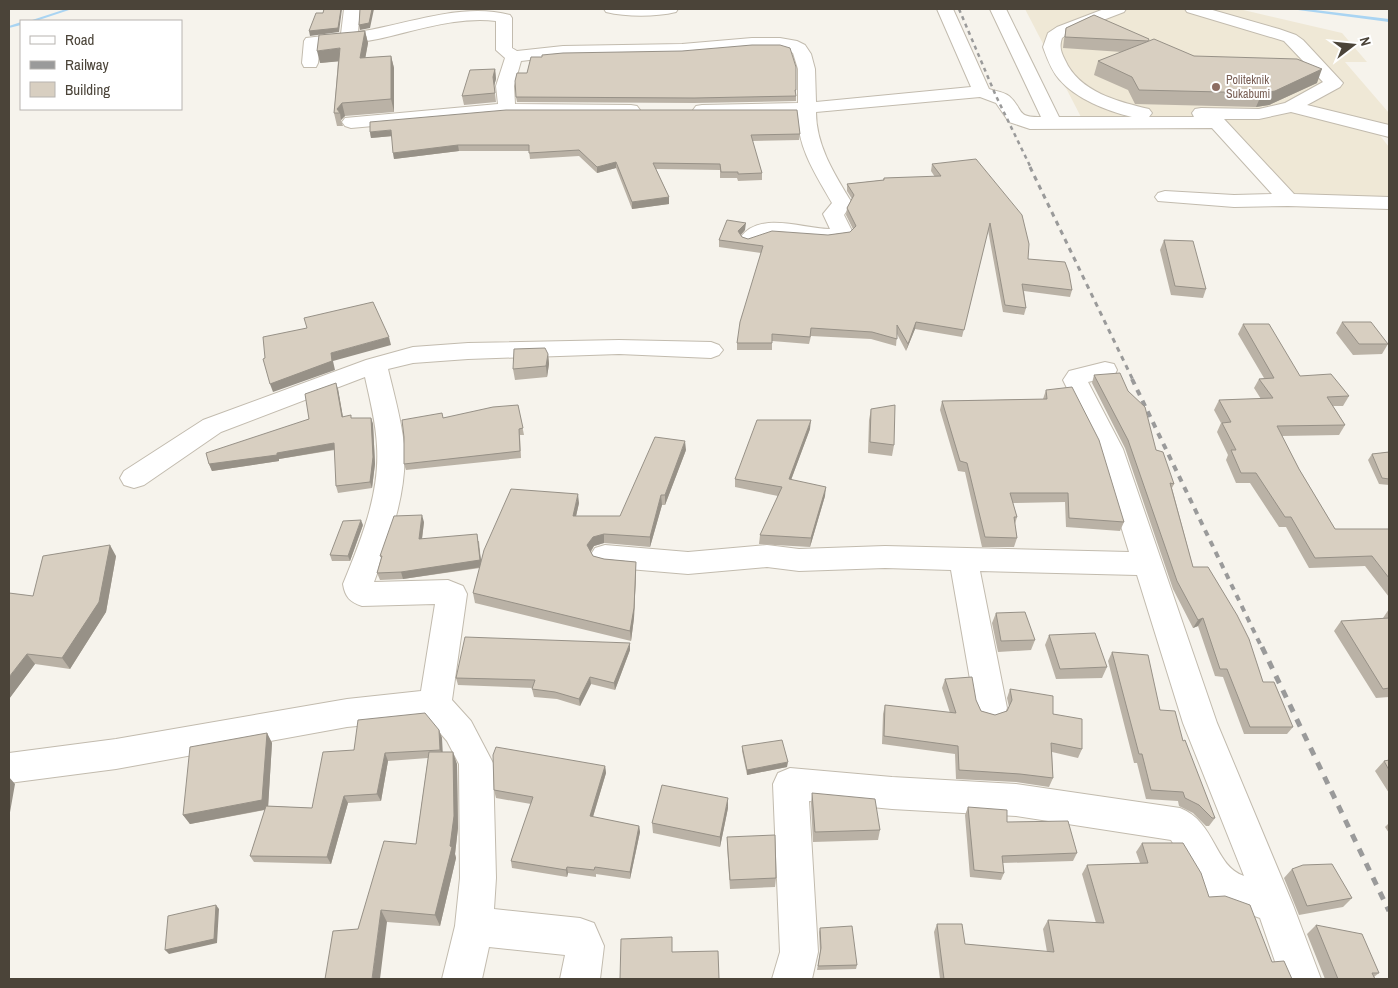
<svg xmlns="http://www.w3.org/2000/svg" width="1398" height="988" font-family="'Archivo Narrow',sans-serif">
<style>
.education{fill:#efe8d6}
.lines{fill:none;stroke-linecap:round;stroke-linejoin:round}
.stream{fill:#a9d4f2;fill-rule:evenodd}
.minor-casing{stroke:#c2bbae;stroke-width:2}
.minor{fill:#fff;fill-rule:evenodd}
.rail-far3{stroke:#9a9a9a;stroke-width:2.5;stroke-dasharray:4 4;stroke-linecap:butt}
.rail-far2{stroke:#9a9a9a;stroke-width:3;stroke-dasharray:5 5;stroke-linecap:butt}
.rail-far1{stroke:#9a9a9a;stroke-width:4;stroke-dasharray:6 6;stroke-linecap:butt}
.rail{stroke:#9a9a9a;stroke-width:5;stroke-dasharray:8 8;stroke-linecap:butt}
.wall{fill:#bab2a6}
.shaded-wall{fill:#979187}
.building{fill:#d8cfc1;stroke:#979187}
.education-dot{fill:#8d6e63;stroke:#fff;stroke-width:2}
.labels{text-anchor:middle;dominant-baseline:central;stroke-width:4;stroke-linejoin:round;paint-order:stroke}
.far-education-label{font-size:12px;fill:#785e54;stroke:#fff;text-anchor:start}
</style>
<rect width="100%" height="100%" fill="#f6f3ec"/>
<!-- education -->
<path class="education" d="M1025,9h214l103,24 25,29h-22l44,51v14l-11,6 11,14v52l-113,-4 -65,-75 -130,-3z"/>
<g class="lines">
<!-- stream -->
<path class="stream" d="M66,9h6l-36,12h-7z
M1296,9h11l82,10v3l-91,-12z
M21,22v3l-12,3v-2z"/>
<defs>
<path id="minor" d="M344,9h16l-2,23c49,-7 102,-30 152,-17l2,3v30l5,3 46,-5 119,-2 70,-6h28l17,3 8,4 6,9 4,15 1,33 155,-15 -34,-78h16l36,80c6,2 15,3 20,7 15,13 6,22 32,21l-51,-108h16l53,108h73c-25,-6 -56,-18 -73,-38 -8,-9 -12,-21 -16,-32l5,-14 9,-6 47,-18h22l-2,3 -55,21 -7,5c-3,9 -1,14 3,22 14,32 54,42 84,49l3,4 -3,4h45l-2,-4 3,-4 6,-1 58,1 26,-6 38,-21 -39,-41 -97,-29 -2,-3h24l70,20 17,6 7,5 40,43 -3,4 -33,18 82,20v12l-98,-25 -32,7h-35l70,75 95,3v12l-101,-3 -54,1 -76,-6 -3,-4 3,-4 7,-2 69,4 38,-1 -60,-66 -182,1 -21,-7 -13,-19 -16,-6 -164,15c0,34 19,63 36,91l-8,12 9,18 -4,4c-32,9 -47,-3 -77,-1 -12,0 -13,10 -29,7l-3,-5c20,-28 63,-9 90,-9l-7,-15 9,-11c-16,-28 -35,-56 -34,-89l-96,1 -6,-1 -3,-4 3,-4 6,-1 96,-2v-34l-5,-16 -7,-4 -19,-2 -85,7 -119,2 -42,5 -7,25 1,18 116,1 6,1 3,4 -3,4 -6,1 -124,-1 -156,14 -6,-2 -3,-4 3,-4 153,-14 -2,-18 9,-28 -9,-8v-29c-39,-5 -81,10 -118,18 -19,4 -39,5 -58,7l-2,17 -2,4h-12l-2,-4 2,-22 2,-3 35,-4z
M604,9h74l-2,3c-21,5 -49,5 -70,0z
M619,340l92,2 8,3 4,5 -4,5 -8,3 -92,-4 -151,5 -55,4 -25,6c6,25 13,50 16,75 4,48 -14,94 -30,138l74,-2 15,6 4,8 -15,106 19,21 22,42 3,115 -2,31 86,9 14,5 10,23 -4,33h-40l5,-24 -76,-8 -7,32h-40l13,-53 5,-48 -1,-114 -12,-23 -19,-22 -81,8 -231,42 -107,14v-30l107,-14 231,-40 74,-8 14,-87 -73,2c-12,-4 -17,-9 -19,-22 18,-44 37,-90 34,-138 -1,-23 -7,-46 -12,-69l-144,55 -77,53 -10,3 -10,-3 -4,-7 4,-7 79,-51 163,-60 47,-13 55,-4z
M1105,362l9,2 3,6 -3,6 -26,6 35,67 94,274 76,182 28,74h-40l-21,-61 -50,-18 -5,-4 -34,-56 -155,-24 -124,-7 -83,-8 9,151 -6,27h-40l8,-27 -7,-168 5,-11 12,-5 102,9 124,7 164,24c36,14 34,58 64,68l-61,-153 -46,-148 -157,-4 27,137 -4,10 -12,4 -12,-4 -4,-10 -24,-138 -66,-2 -86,3 -32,-4 -79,7 -83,-7 -10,-3 -5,-8 5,-8 10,-3 83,7 79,-7 32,4 86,-3 244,6 -32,-103 -34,-69 6,-9z"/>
</defs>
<!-- minor casing -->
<use href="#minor" class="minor-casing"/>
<!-- minor -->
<use href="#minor" class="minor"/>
<!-- rail-far3 -->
<path class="rail-far3" d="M959,9l37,87 35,72"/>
<!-- rail-far2 -->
<path class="rail-far2" d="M1030,167l103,213"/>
<!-- rail-far1 -->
<path class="rail-far1" d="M1132,379l130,269"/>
<!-- rail -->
<path class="rail" d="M1262,647l127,264"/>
</g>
<!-- wall -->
<path class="wall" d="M1094,15l54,27 46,14 123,27 -48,22 -13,2 -121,-3 -7,-14 -34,-15 4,-14 24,-9 -59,-4 1,-9 2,-11z
M365,31l3,12 -3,15 26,-2 3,12v44l-49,4 -4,4 2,6h-6l-3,-13 4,-52 -18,2z
M542,57l254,33v11l-102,2 -177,-1 -1,-5 11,-24z
M495,69l1,10 -2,7 2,16 -32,3 -2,-9z
M370,132l430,2 -1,6 -47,1 10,32v7l-24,1 -1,-3h-17v-8l-64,-1 13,28v7l-37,5 -16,-41 -19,5 -18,-17 -49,3 -1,-8h-70l-65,8 -2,-23 -21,2z
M932,164l96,95 44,31 -2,7 -46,-6 2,17 -2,7 -21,-3 -15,-82 -26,107 -47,-8 -9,22 -9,-17 -1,12 -25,-7 -60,-3 -2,8 -37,-3v9h-35v-7l24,-90 -42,-6v-7l26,-10 -4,5 1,2 6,2 80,-4 22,-3 3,-3 -7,-14 1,-7 5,-9 -5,-8v-7l36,-4 1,-2 51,-1 -4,-6z
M1164,240l42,49 -3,9 -32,-3 -11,-45z
M1342,322l46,22 -6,10 -29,1 -17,-22z
M1243,324l57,52 49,20 -6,10h-10l12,19 -6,10 -57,1 17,33 36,60h54v68l-24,-31 -56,2 -23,-41h-7l-29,-44h-14l-10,-23 2,-5 -11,-23 4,-9 -7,-13 5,-10 42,-1 -7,-11 5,-9 5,-1 -26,-44z
M548,354l1,10 -2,13 -32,3 -2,-11z
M1094,375l34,16 28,59 18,34 -2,4 21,79 70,115 30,45 -6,7h-43l-21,-57 -8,-1 -17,-50 -5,2 -20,-39 -48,-141 -33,-65z
M338,389l5,28 9,1h19l2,6 2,40 -3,24 -34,5 -2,-7 -1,-36 -56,9v2l-67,10 -3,-7 100,-45z
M1046,390l78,132 -4,9 -54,-4 -1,-25 -52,1 4,14 -2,7 2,14 -3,9h-32l-17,-75 -7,-1 -18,-61 2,-9 101,-2z
M518,405l6,30h-4l1,23 -115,12 -2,-6 39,-46z
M871,409l23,36 -2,11 -24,-3 1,-33z
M810,429l-19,51 34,16 -15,51 -51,-3 1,-9 18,-39 -43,-9v-8z
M686,450l-21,55h-3l-12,42 -46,-4 -10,3 -3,6 2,4 11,3 32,3v10l-2,46 -3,23 -156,-38 -2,-10 7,-25 -77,11 -23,1 -3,-7 4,-15 -1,-2 44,-34 -2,17 57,2 2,20 98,-58 -3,13h44z
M1389,452v33l-10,-1 -11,-24 4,-6z
M363,525l-13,36h-18l-2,-6z
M116,556l-10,56 -36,57 -35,-5 -26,35 24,-103z
M1389,609v88l-13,1 -42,-67 7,-10 42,-3z
M996,613l39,27 -4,10 -33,2 -6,-29z
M1049,635l58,32 -5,11 -46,1 -11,-34z
M630,650l-15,40 -24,-6 -11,22 -23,-7 -23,-2 -2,-8 1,-1 -75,-3 -2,-7z
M1112,652l48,58 23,31 32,77 -6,8h-3l-13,-13 -14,-7 -1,-5 -32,-2 -9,-36h-3l-26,-102z
M945,679l31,21 5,11 14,4 12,-4 2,-4 -2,-9 3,-9 43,25 29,35 -4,9 -26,-6 1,26 -4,9 -33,-5 -60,-3 -1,-25 -73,-10 1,-30 2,-9 65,8 -8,-25z
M439,730l3,8v14l15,12 1,64 -3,26 1,4 -16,68 -53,-4 -29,7 58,-85 12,-86 -40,3 -7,40 -33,2 -17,61 -77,-2 -4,-6 15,-46 -75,14 -7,-9 84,-82 5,10 -4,63 44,2 42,-58z
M742,746l45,21 -40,8 -5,-24z
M1389,760v33l-14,-22 9,-10z
M605,766l1,7 -13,44 46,9 1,6 -10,47 -34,-5v3l-28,-4 -1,4 -55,-9 -1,-7 20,-57 -35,-6 -2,-8z
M812,793l68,37 -2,10 -65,2 -2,-39z
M968,807l39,15 70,31 -4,8 -70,2 1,10 -3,7 -31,-3 -5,-62z
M728,808l-8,39 -67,-14 -1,-10z
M1389,823v10l-4,-6z
M727,837l49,41 -1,9 -45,2 -3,-43z
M1142,843l67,54 63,65 20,17h-352l-6,-47 3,-8 28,20 82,8 -4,-23 5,-9 48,3 -14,-49 5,-9 53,-2 -4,-11z
M1292,869l60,29 -9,9 -44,8 -15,-37z
M1316,925l63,48 -5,4 1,2h-50l-18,-45z
M820,928l37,37 -1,4 -39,1 3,-18 -1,-20z"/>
<!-- shaded-wall -->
<path class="shaded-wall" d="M341,9h1l-3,23 -29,4 -1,-5z
M372,9h2l-4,19 -10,2 -1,-5z
M365,31l3,12 -5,28 -3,-13z
M340,48l3,13 -23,2 -3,-12z
M391,56l3,12v44l-3,-13z
M495,69l1,10 -2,7 2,16 -3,-25z
M1322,69l-5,14 -48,22 -13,2 6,-14z
M342,103l3,13 -4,4 -1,-7 -3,-4z
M391,130l2,6 -22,2 -1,-6z
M458,145l1,6 -65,8 -1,-6z
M616,162v6l-19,5v-6z
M669,197v7l-37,5v-7z
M746,223l-1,7 -7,8v-7z
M916,322l-1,7 -9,22 2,-7z
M389,337l2,8 -58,16 2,9 -62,22 -3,-8 61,-31z
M548,354l1,10 -2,13 -1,-11z
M336,383l2,6 6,34 -2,-6z
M371,418l2,6 2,40 -3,24 -2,-6z
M811,420l-1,9 -22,59 1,-9z
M685,441l1,9 -21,55v-10z
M334,443l3,6 -58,10v2l-67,10 -3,-7z
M826,487l-1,9 -15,51 1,-9z
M578,494l1,9 -5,22 -1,-9z
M661,495l1,10 -12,42v-10z
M422,515l2,7 -3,24 -2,-7z
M361,520l2,5 -13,36 -2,-5z
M477,534l5,33 -79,12 -2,-7z
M604,534v9l-10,3 -6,9 -1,-10 6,-8z
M110,545l6,11 -10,56 -36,57 -8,-11z
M636,562v10l-2,46 -3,23 -1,-10z
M1203,618l-5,8 -5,2 5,-8z
M630,643v7l-15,40 -1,-7z
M27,654l8,10 -26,35v-22z
M590,677l1,7 -11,22 -1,-7z
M439,730l3,8 1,19 -3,-7z
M267,733l5,10 -4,66 -78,15 -7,-9z
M453,752l4,12 1,64 -3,26 1,4 -16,68 -5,-11 15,-69z
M385,753l3,8 -7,40 -4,-7z
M788,762l-1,5 -40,8v-5z
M605,766l1,7 -15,50 -1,-7z
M9,777l6,7 -6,34z
M344,796l4,7 -17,61 -4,-7z
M728,798v10l-8,39v-10z
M639,826l1,6 -10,47v-7z
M567,867l1,6 -1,4 -1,-7z
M216,905l3,4 -2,34 -48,11 -4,-4z
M381,910l6,12 -7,57h-8z"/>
<!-- building -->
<path class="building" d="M324,9h17l-3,19 -29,3 7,-18h7z
M360,9h12l-3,14 -10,2z
M1094,15l55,24 -1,2 -83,-4 1,-9z
M365,31l-5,27 31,-2v43l-49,4 -5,6 3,4h-6l6,-65 -23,3 2,-16z
M1154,39l40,17 103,3 25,10 -47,22 -13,2 -123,-3 -7,-13 -34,-16z
M752,45h28l10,3 6,19v23h-1l1,6 -102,2 -178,-1 -1,-16 2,-8h10l4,-16h11v-2l21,-2 119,-2z
M495,69l-2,8 2,16 -33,3 8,-26z
M506,110h291l3,24 -49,1 11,38 -24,1v-2h-17l-1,-8 -67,-1 16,34 -37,5 -16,-40 -19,5 -18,-17 -50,3v-8h-71l-65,8 -2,-23 -21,2v-10z
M976,159l46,56 7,29 -1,15 37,3 4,11 3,17 -50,-6 4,24 -21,-3 -15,-82 -26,107 -48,-8 -8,22 -11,-19v14l-25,-7 -61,-4 -1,9 -38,-3v9h-35l3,-21 23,-76 -44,-6 8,-20 19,3 -8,8 4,6 6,2 24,-8 56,4 22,-3 6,-6 -9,-18 7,-13 -7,-11 37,-4v-2l57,-2 -9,-12z
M1164,240l29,1 13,48 -31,-3z
M373,302l16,35 -58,16 1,8 -62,23 -7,-25 2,-1 -2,-21 44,-9 -3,-10z
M1342,322h29l17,22h-29z
M1243,324h26l31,52 31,-2 18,22 -22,1 18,28 -68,1 22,43 36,60h54v49l-17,-22 -57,2 -24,-41h-6l-29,-44h-15l-10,-23h5l-14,-27 9,-1 -12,-22 54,-2 -14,-19 15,-1z
M545,348l3,6 -2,12 -33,3 1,-20z
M1120,373l8,18 17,16 11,43 7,2 11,32 -4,-1 23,84h15l29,48 12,24 14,43h11l19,45h-43l-23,-58h-7l-17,-51 -5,2 -21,-39 -49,-141 -34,-65z
M336,383l6,34 9,-2v3h20l2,39 -3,25 -34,4 -2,-43 -57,10v2l-68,9 -3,-11 103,-34 -4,-25z
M1072,387l27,53 25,82 -55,-4 -1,-25h-58l7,24h-3l3,21 -32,-1 -18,-74 -7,-2 -18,-60 105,-2 -1,-9z
M518,405l5,23 -4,1 1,22 -116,13v-27l-2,-17 40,-7 1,5 50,-11z
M895,405l-1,40 -24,-3 1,-33z
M757,420h54l-22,59 37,8 -15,51 -51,-3 22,-48 -47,-8z
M655,437l30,4 -20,54h-4l-11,42 -46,-3 -11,3 -6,8 6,11 11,3 32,3 -2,46 -4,23 -157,-38 11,-43 27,-61 67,5 -5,22h47z
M1389,452v27l-7,-1 -10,-24z
M422,515l-3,24 58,-5 3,26 -79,12 -24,1 5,-17h-2l14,-40z
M361,520l-13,36 -18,-1 13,-34z
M110,545l-11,57 -37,56 -35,-4 -18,23v-84l24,3 10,-40z
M1025,612l10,28 -34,1 -5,-28z
M1389,618v70l-6,1 -42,-68z
M1095,633l12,34 -47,2 -11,-34z
M465,637l165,6 -16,40 -24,-6 -11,22 -24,-7 -23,-3 3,-9 -79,-2z
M1112,652l36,3 12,55 15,1 8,30 2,-1 30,78h-3l-13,-13 -14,-7 -2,-6 -32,-2 -9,-36h-3z
M972,677l4,23 5,11 14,4 12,-4 5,-11 -2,-11 43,7v18l29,5v30l-31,-6 2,35 -33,-4 -61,-4 -1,-24 -74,-10 1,-31 71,8 -11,-34z
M425,713l14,17 1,20 -55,3 -8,41 -33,2 -17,61 -77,-1 16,-50 46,2 11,-56 31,-2 4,-30z
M267,733l-5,67 -79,15 7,-68z
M782,740l6,22 -41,8 -5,-24z
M496,747l109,19 -15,50 49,10 -9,46 -35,-5 -1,3 -27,-3 -1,3 -55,-9 22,-64 -39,-7 -1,-35z
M429,752h24l1,64 -4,30 2,1 -17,68 -54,-5 -9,69h-47l8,-48 25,-2 26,-88 32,3z
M1389,760v10l-5,-9z
M662,785l66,13 -8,39 -68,-14z
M812,793l63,6 5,31 -65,2z
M968,807l39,3v12l61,-1 9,32 -75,3 2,17 -30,-3z
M775,835l1,43 -46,2 -3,-43z
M1142,843h41l18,30 8,24 16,-1 25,9 22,57 12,-1 8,18h-348l-7,-55h25l3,20 89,8 -6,-32 56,3 -17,-58 61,-2z
M1332,864l20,34 -45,8 -15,-37 11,-4z
M216,905l-2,34 -49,11 3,-34z
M1316,925l46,9 17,39h-7l3,6h-37z
M852,926l5,39 -39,1 3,-18 -1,-20z
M672,937v15l46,-1 1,28h-99l1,-40z"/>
<!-- markers -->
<circle class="education-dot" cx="1216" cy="87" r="5"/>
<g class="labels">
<!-- far-education labels -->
<g class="far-education-label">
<text x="1226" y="80">Politeknik<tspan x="1226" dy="14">Sukabumi</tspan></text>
</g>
</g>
<!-- border -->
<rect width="1398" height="988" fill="none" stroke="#4b4439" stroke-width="20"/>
<!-- legend -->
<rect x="20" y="20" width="162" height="90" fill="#ffffff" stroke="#b7b4b0"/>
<rect x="30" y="36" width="25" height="8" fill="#ffffff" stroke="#b7b4b0"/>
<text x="65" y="45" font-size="15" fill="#4b4439">Road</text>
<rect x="30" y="61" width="25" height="8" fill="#9a9a9a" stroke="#b7b4b0"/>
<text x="65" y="70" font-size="15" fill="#4b4439">Railway</text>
<rect x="30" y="82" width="25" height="15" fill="#d8cfc1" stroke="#b7b4b0"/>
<text x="65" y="95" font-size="15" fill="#4b4439">Building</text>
<!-- north arrow -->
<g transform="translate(1353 45) rotate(74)" stroke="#ffffff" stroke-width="4" paint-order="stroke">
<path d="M0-4L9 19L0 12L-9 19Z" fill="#4b4439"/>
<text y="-8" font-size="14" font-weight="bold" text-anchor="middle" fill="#4b4439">N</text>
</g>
</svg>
